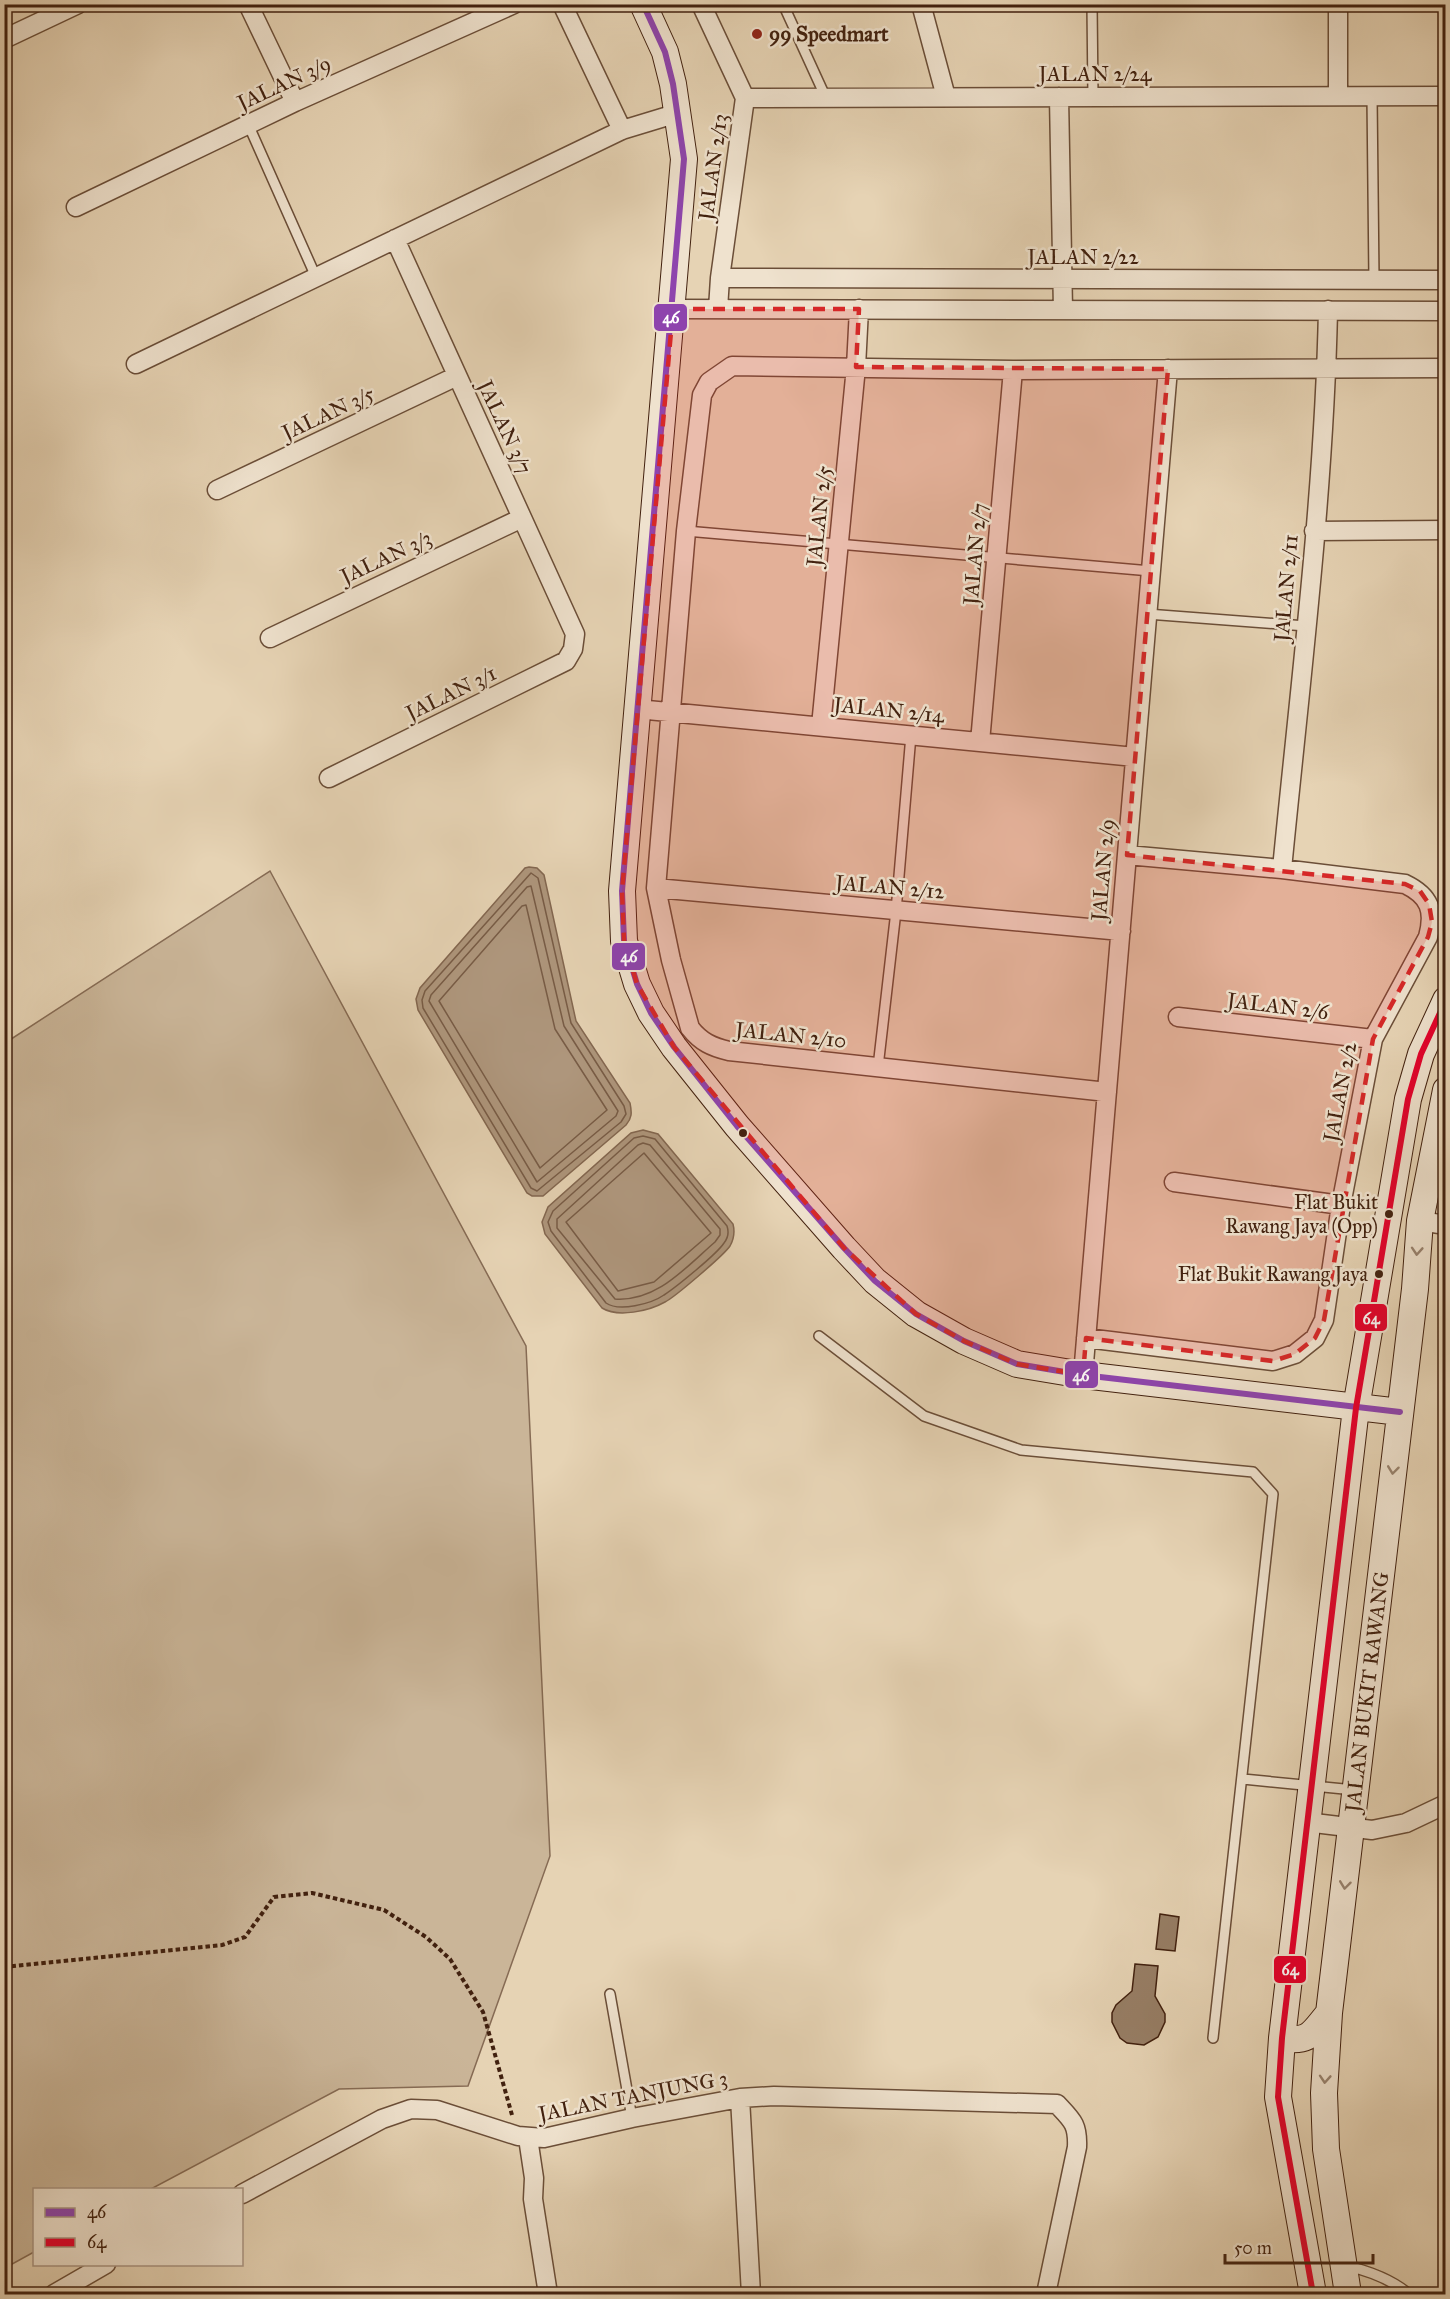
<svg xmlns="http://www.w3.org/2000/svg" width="1450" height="2299" font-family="'IM FELL Great Primer',serif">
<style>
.green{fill:#cab598;stroke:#866b54;stroke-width:1.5}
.water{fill:#ae967c;stroke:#836750;stroke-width:1.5}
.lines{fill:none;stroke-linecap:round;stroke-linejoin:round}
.shore{stroke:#785c46;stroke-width:1.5}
.building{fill:#977e65;stroke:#42210f;stroke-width:1.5}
.lane-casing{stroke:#6b4e38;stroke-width:12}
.street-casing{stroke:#6b4e38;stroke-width:21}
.secondary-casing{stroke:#42210f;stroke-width:28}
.path{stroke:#42210f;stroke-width:4;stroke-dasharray:4.5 3;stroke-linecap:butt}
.lane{stroke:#efe2ce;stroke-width:9}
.street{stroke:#efe2ce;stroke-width:18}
.secondary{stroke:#efe2ce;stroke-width:26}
.bus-1-casing{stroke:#efe2ce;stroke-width:10}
.bus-2-casing{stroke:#efe2ce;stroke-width:10}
.bus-1{stroke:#8e44ad;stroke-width:6}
.bus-2{stroke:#e4002b;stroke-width:6}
.oneway{stroke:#98826e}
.marked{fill:#d62828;fill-opacity:0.2;stroke:#d62828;stroke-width:4.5;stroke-dasharray:12 8;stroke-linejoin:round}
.poi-dot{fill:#8f2418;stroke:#efe2ce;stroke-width:2}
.bus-dot{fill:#42210f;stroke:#efe2ce;stroke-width:2}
.labels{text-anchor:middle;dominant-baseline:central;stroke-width:5;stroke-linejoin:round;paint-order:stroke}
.bus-label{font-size:20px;fill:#42210f;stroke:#efe2ce;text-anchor:end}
.poi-label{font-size:21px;font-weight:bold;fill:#42210f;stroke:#efe2ce;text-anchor:start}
.street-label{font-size:21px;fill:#42210f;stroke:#efe2ce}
.line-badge{stroke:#efe2ce;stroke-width:2}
.badge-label{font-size:16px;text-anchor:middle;font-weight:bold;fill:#fff}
</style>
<rect width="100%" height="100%" fill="#e6d3b4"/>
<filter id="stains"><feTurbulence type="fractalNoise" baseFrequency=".00333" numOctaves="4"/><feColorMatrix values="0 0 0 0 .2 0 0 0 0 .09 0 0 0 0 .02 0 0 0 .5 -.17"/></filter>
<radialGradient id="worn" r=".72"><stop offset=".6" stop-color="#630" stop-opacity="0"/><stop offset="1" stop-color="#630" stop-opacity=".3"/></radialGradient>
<!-- green -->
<path class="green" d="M270,871l256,475 24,510 -82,230 -129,3 -188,100 -117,1v62l-29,16v-1225z"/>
<!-- water -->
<path class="water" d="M529,867l8,1 7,7 32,146 54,82c2,10 2,15 -4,22l-83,71h-11l-5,-3 -109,-183 -2,-11 4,-11 105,-120z
M643,1130l15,4 75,90c2,8 1,15 -3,22 -6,9 -55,51 -65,56 -16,9 -47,16 -63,6l-57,-74 -3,-12 6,-15 83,-74z"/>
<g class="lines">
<!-- shore -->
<path class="shore" d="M531,873l7,5 33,145 53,83 2,8 -5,8 -84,69 -6,-3 -108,-180 -1,-8 3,-9z
M531,886l33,140 54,85 -2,5 -79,66 -108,-181 2,-6 96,-108z
M526,905l29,124 52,81 -67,58 -101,-167 83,-95z
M643,1136l12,3 72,87c2,6 1,12 -3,17 -7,11 -49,45 -60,52 -13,9 -45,17 -58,8l-55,-72 -3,-9 5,-11 81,-73z
M643,1143l7,2 70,84v6l-5,7c-29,25 -58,60 -100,57l-58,-71v-9l81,-74z
M644,1153l67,80 -57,49 -36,9 -52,-69z"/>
</g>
<!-- building -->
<path class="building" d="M1160,1914l19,3 -4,34 -19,-2z
M1135,1964l23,2 -3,30 10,18v8l-7,15 -14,8 -17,-2 -7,-5 -8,-16v-9l4,-8 16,-14z"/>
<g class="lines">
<defs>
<path id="lane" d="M783,4l43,94
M1092,4l1,93
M1372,96l2,184
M248,124l68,153
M686,531l465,40
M1147,614l159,12
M878,1067l18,-156 15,-176
M819,1336l105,80 97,34 232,22 20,22 -60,544
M1243,1779l111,11
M610,1994l22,124
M1347,2266c22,5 45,14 62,28"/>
<path id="street" d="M248,4l47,98
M562,4l60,126
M701,4l44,94 -25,180 -2,31
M921,4l25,93
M1338,4v92
M4,39l74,-35
M1059,97l4,213
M745,98l701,-2
M76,207l219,-105 219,-98
M720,278l726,2
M673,309l773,2
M136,364l486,-234 56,-17
M217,490l240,-114
M1314,531l132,-1
M270,638l252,-120
M637,709l498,48
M821,726l35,-359 3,-58
M980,742l33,-372
M329,778l237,-117 7,-12 2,-15 -180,-395
M1282,869c18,-185 42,-372 46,-559
M656,888l465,43
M1178,1017l195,22
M1107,1092l-378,-41c-17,-4 -28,-9 -39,-23l-19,-68 -15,-72 30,-357 16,-136 7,-13 23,-16 281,4 433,-2
M1174,1182l167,23
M1420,1221l26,4
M1086,1338l187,23 22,-7 20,-16 9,-18 17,-115 32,-166 55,-102c7,-26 2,-41 -23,-53l-123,-15 -155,-14
M1083,1375l85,-1006
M1306,1822l66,8 34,-7 40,-19
M740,2098l11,196
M528,2138l6,40 -1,21 15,95
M242,2194l140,-75 29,-10 26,1 81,26 26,2 88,-20 108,-20 34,-2 283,8c15,16 21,20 20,43l-31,147
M54,2294l52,-30"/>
<path id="secondary" d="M643,4l22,48 8,32 11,75 -62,732 2,50 13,43 14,29 23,34 63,79 107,122 31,33 41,33 48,27 53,23 66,11 317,37
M1282,2038c28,5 30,-5 47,-25
M1313,2294l-35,-197 4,-59 74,-630 52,-309 13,-45 25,-54
M1348,2294l-22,-145 -2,-56 5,-80 86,-724 5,-68 26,-131"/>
</defs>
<!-- lane casing -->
<use href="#lane" class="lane-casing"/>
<!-- street casing -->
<use href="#street" class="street-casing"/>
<!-- secondary casing -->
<use href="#secondary" class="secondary-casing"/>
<!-- path -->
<path class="path" d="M4,1967l218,-22 23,-8 29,-40 38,-4 72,17 42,27 24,22 33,53 29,103"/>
<!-- lane -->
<use href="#lane" class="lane"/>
<!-- street -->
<use href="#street" class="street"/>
<!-- secondary -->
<use href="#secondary" class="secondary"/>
<defs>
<path id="bus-1" d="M643,4l22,48 8,32 11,75 -62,732 2,50 13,43 14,29 23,34 63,79 107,122 31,33 41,33 48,27 53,23 66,11 317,37"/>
<path id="bus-2" d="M1313,2294l-35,-197 4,-59 74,-630 52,-309 13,-45 25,-54"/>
</defs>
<!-- bus-1 casing -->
<use href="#bus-1" class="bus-1-casing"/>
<!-- bus-2 casing -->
<use href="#bus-2" class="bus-2-casing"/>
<!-- bus-1 -->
<use href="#bus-1" class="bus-1"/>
<!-- bus-2 -->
<use href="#bus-2" class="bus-2"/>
</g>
<!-- one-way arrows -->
<defs><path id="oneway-chevron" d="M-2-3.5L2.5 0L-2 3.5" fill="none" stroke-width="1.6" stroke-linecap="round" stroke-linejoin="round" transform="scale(1.5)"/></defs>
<g class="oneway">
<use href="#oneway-chevron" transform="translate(1417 1251) rotate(94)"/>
<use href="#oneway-chevron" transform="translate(1393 1470) rotate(97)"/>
<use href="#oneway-chevron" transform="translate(1345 1885) rotate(97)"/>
<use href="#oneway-chevron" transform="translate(1325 2079) rotate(94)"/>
</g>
<!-- marked area -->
<path class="marked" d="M673,309h186l-3,58 312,2 -41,486 278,29 15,7 9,13 3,18 -4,15 -55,102 -49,281 -9,18 -20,16 -22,7 -187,-23 -3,37 -66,-11 -53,-23 -48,-27 -72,-66 -170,-201 -37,-63 -13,-43 -2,-50z"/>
<!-- markers -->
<circle class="poi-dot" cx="757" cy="34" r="6"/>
<g class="bus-dot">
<circle cx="743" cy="1133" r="5"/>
<circle cx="1389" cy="1214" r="5"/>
<circle cx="1379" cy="1274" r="5"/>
</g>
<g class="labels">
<!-- bus labels -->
<g class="bus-label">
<text x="1378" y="1202">Flat Bukit<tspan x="1378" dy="24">Rawang Jaya (Opp)</tspan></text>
<text x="1368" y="1274">Flat Bukit Rawang Jaya</text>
</g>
<!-- poi labels -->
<g class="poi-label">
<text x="769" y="34">99 Speedmart</text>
</g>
<!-- street labels -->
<g class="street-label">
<text x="1095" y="74">JALAN 2/24</text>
<text transform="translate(284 83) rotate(-25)">JALAN 3/9</text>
<text transform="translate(713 167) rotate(-82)">JALAN 2/13</text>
<text x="1083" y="257">JALAN 2/22</text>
<text transform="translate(328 413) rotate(-25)">JALAN 3/5</text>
<text transform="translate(505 427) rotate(65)">JALAN 3/7</text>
<text transform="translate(819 516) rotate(-84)">JALAN 2/5</text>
<text transform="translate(975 554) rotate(-85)">JALAN 2/7</text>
<text transform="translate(386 557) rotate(-25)">JALAN 3/3</text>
<text transform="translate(1286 588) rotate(-85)">JALAN 2/11</text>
<text transform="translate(451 693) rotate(-26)">JALAN 3/1</text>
<text transform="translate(889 710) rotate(6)">JALAN 2/14</text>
<text transform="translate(1103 870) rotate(-85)">JALAN 2/9</text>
<text transform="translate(890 887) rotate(5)">JALAN 2/12</text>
<text transform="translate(1278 1006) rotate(7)">JALAN 2/6</text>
<text transform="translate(791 1035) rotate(6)">JALAN 2/10</text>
<text transform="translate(1340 1092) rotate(-79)">JALAN 2/2</text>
<text transform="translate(1367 1692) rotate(-83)">JALAN BUKIT RAWANG</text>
<text transform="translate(633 2096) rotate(-11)">JALAN TANJUNG 3</text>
</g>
</g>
<g class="line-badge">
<rect x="653" y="303" width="35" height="29" rx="6" fill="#8e44ad"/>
<rect x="611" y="942" width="35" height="29" rx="6" fill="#8e44ad"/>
<rect x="1354" y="1303" width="34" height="29" rx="6" fill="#e4002b"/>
<rect x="1064" y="1360" width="35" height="29" rx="6" fill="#8e44ad"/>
<rect x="1273" y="1955" width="34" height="29" rx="6" fill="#e4002b"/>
</g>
<g class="badge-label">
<text x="671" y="323">46</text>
<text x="629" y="962">46</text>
<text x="1371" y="1324">64</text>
<text x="1081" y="1381">46</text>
<text x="1290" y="1975">64</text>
</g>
<!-- margin -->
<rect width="1450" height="2299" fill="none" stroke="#e6d3b4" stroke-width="24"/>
<rect x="6" y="6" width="1438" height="2287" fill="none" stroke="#42210f" stroke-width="3"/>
<rect x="12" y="12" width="1426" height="2275" fill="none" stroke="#42210f" stroke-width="1.5"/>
<!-- legend -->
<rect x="33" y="2188" width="210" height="78" fill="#efe2ce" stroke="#aa9582" stroke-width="1.5"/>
<rect x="45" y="2208" width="30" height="9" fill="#8e44ad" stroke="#aa9582" stroke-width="1.5"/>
<text x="87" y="2218" font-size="18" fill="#42210f">46</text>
<rect x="45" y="2238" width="30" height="9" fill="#e4002b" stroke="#aa9582" stroke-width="1.5"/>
<text x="87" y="2248" font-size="18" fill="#42210f">64</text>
<!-- scale -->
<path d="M1225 2254v9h148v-9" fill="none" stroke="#42210f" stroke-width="3"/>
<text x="1234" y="2254" font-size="18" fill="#42210f" stroke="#efe2ce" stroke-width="4.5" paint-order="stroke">50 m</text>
<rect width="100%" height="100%" filter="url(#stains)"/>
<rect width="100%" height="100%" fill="url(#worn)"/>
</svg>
